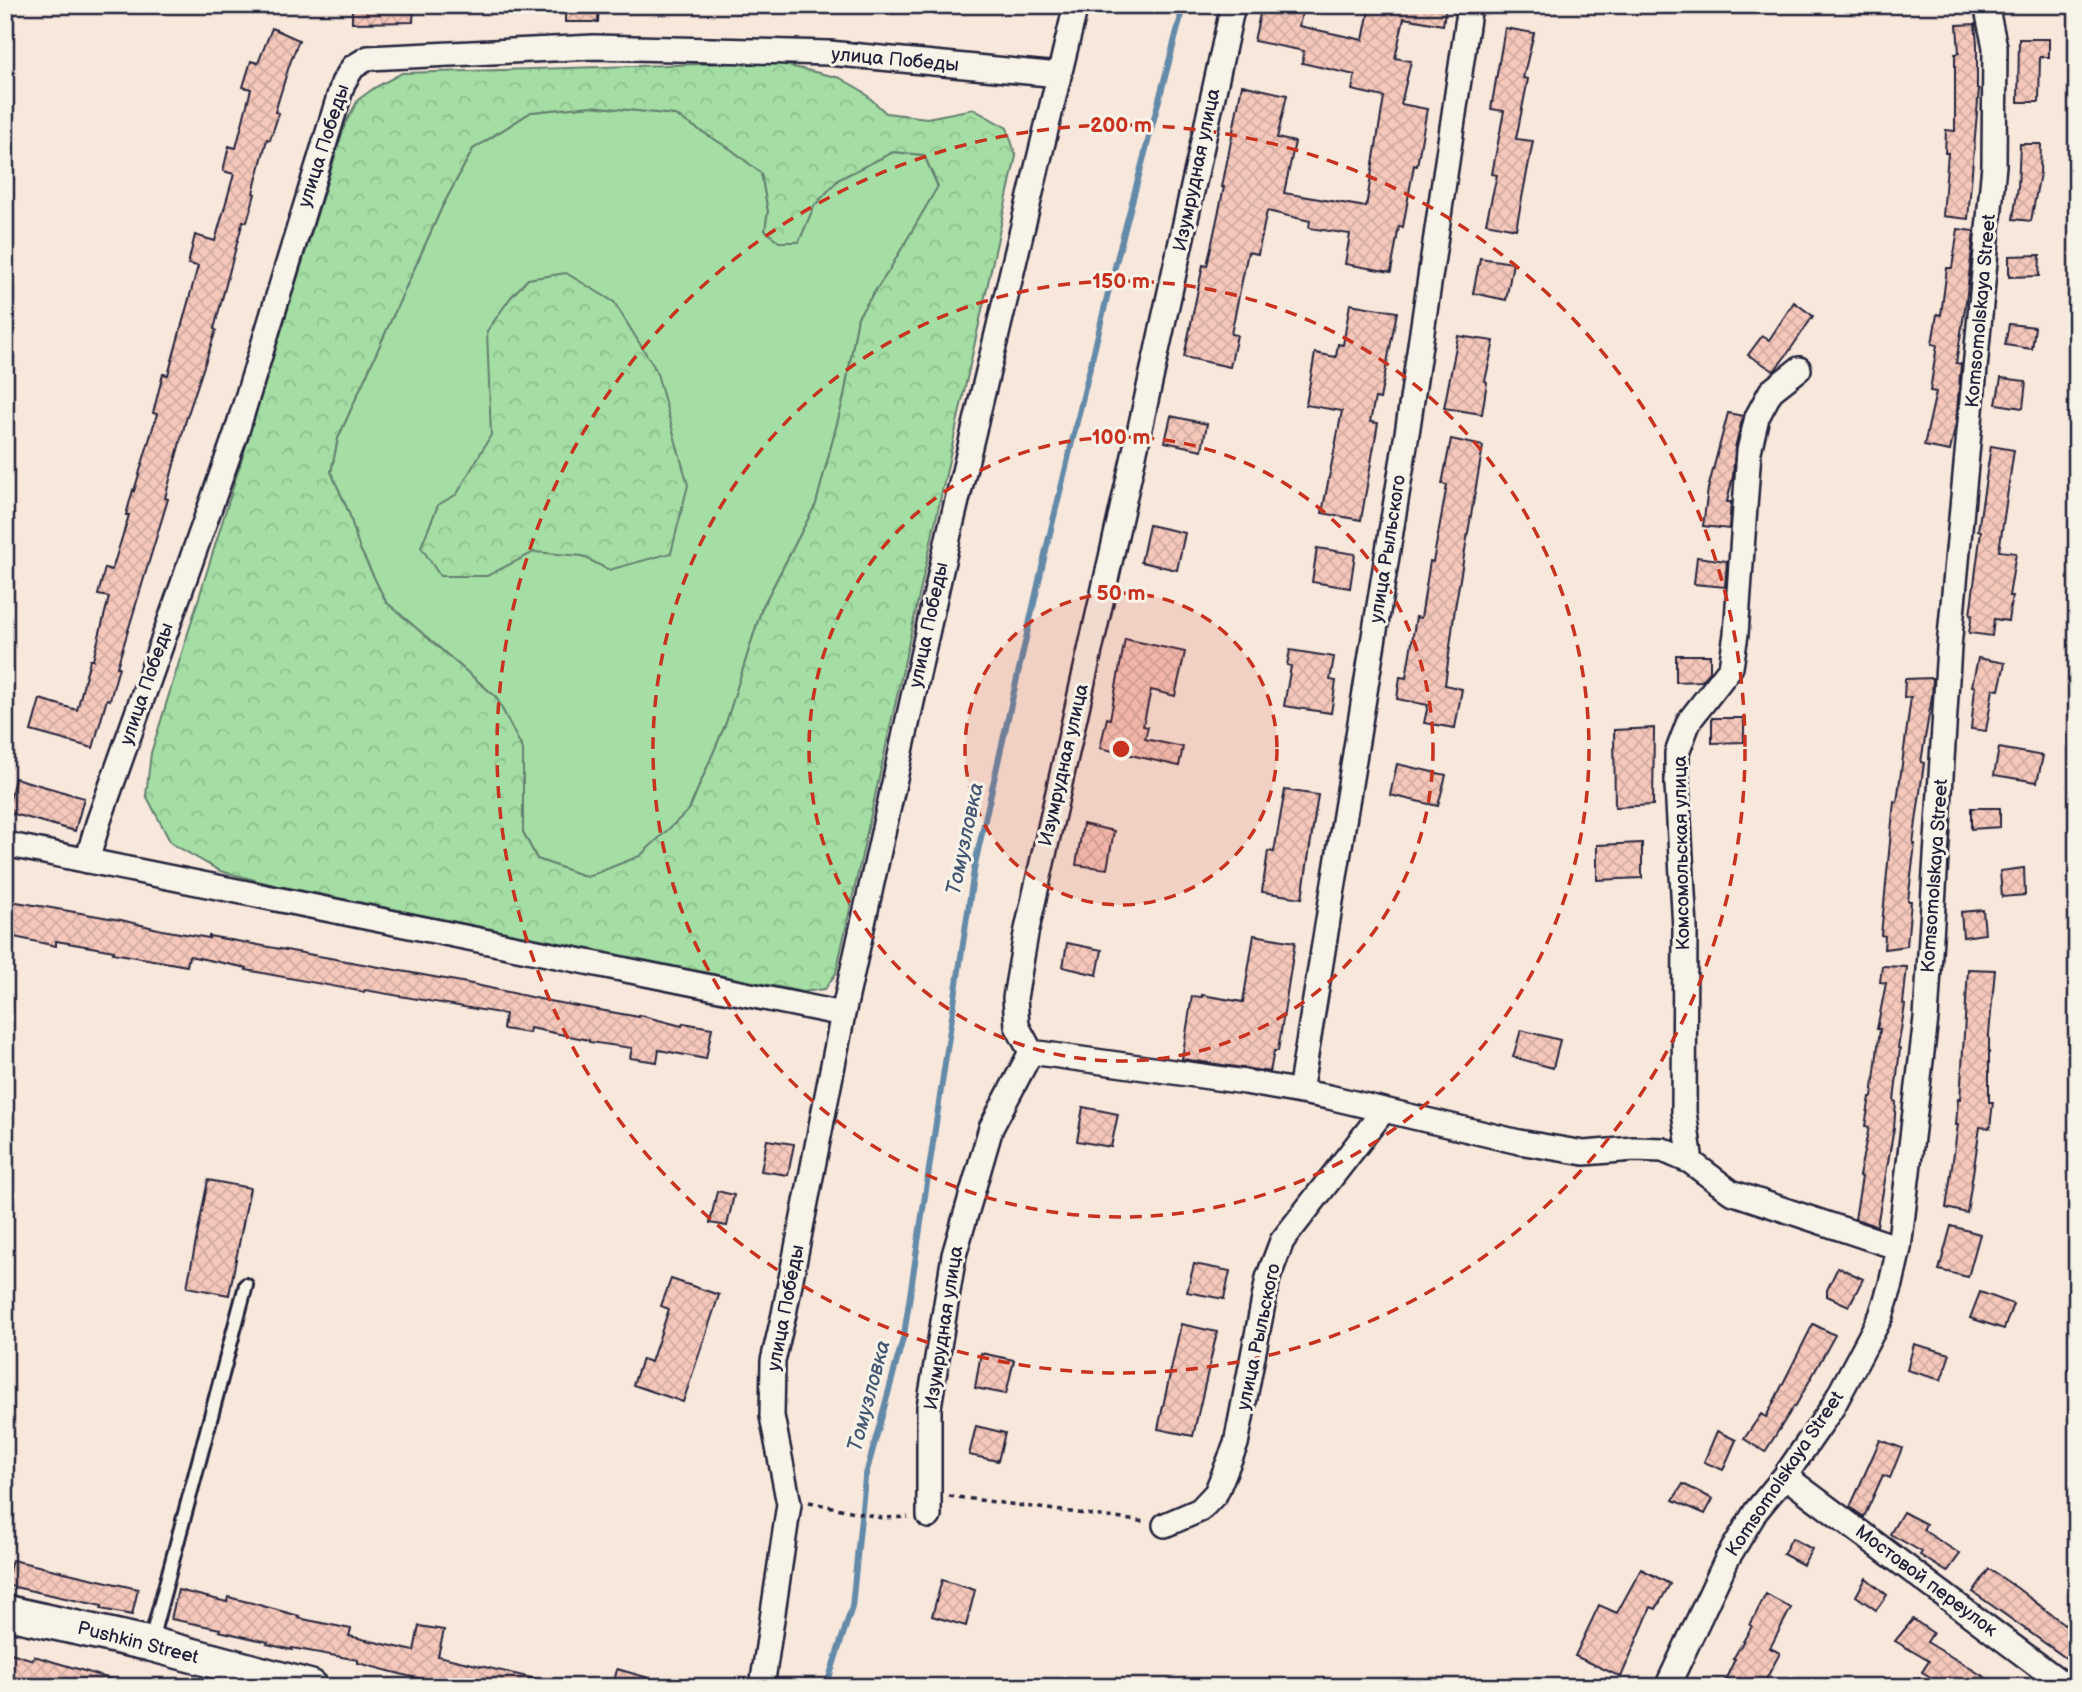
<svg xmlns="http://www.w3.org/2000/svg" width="2082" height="1692" font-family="'Balsamiq Sans',sans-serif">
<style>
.green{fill:#a4dea4;stroke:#638070;stroke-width:2}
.forest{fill:url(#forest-crowns);stroke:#638070;stroke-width:2;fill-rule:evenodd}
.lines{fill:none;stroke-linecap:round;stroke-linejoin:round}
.stream{stroke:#648aa8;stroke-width:6}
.building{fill:url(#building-cross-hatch);stroke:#22223b;stroke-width:2}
.lane-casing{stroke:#22223b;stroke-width:18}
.street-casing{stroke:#22223b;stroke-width:28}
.secondary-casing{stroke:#22223b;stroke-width:38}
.path{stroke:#22223b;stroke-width:3.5;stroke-dasharray:5 5;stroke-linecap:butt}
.lane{stroke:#f7f3e8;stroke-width:12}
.street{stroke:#f7f3e8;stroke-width:23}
.secondary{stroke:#f7f3e8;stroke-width:33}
.ring{fill:none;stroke:#c8321e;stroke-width:3.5;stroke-dasharray:12 9}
.labels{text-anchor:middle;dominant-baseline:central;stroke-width:6;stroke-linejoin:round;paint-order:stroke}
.street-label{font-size:19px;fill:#22223b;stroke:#f7f3e8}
.water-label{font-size:21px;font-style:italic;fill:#435672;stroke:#f7f3e8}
.centre{fill:#c8321e;stroke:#f7f3e8;stroke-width:3.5}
.ring-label{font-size:21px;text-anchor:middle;font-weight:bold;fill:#c8321e;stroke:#f7f3e8;stroke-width:6;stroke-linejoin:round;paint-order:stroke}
</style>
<defs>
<pattern id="forest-crowns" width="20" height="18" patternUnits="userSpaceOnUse" patternTransform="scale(1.75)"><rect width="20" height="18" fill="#a4dea4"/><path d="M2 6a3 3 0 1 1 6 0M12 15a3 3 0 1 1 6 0" fill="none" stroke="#8dbe8e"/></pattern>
<pattern id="building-cross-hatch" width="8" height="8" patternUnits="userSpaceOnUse" patternTransform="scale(1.75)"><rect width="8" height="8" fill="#f6c8bb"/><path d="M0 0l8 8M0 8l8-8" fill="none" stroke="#d3aca2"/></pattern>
</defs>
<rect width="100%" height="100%" fill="#f8e7db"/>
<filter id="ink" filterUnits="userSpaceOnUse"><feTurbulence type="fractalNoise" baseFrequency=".0143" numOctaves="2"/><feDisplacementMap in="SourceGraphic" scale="14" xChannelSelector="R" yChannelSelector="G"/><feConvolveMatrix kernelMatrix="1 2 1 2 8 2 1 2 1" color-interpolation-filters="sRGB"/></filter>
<g filter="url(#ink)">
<!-- green -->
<path class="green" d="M591,106l84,9 57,35 29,23 7,38 -3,19 34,11 15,-35 25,-27 54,-27 31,3 14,32 -48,82 -32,48 -14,80 -28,107 -54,104 -36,115 -37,87 -49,46 -53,21 -50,-18 -14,-27v-82l-27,-53 -110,-95 -27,-55 -10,-34 -18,-41 7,-34 104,-231 31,-58 58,-37z"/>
<!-- forest -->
<path class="forest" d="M772,62l68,16 21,12 25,23 41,5 46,-9 34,19 9,28 -180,817 -11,16 -22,3 -529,-107 -54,-14 -49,-28 -25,-48 5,-42 194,-629 13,-24 16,-12 28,-15zM591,106l84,9 57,35 29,23 7,38 -3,19 14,12h20l15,-36 25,-27 54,-27 31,3 14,31 -48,83 -32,48 -14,80 -28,107 -54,104 -36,115 -37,87 -49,46 -53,21 -50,-18 -14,-27v-82l-27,-53 -110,-95 -27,-55 -10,-34 -18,-41 7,-34 104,-231 31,-58 58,-37z
M566,273l48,29 42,68 32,115 -17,68 -62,17 -27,-14 -48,-4 -47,24h-47l-19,-29 17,-42 19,-11 34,-59 -4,-104 24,-34 17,-18z"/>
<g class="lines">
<!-- stream -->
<path class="stream" d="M826,1687l26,-80 13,-129 39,-143 71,-471 70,-310 63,-261 72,-273 2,-15"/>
</g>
<!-- building -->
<path class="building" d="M352,5h62l-1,17 -61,1z
M565,5h34l-1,17h-33z
M1262,5h42l-5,21 64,14 7,-35h76l-3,20 -39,-7 -9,40 16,3 -10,43 26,5 -10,57 -3,-1 -11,62 -4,-1 -8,46 -46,-8 5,-30 -41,-6 1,-7 -43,-10 -9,43 -10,-2 -17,82 6,1 -7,32 -46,-10 19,-92 4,1 17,-79h-2l20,-102 45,10 -10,43 18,4 -11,51 82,14 18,-110 -32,-7 3,-15 -53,-12 2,-12 -50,-10z
M1975,24l2,19v46h2l-11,130 -25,-3 5,-63h-3l1,-23 9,1v-77l4,-1 -2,-28z
M272,28l27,12 -10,26 -14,46 4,1 -9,27 -3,-1 -14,54 2,1 -8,28 -4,-1 -29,108 2,1 -30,90 -21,78 3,1 -51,168h2l-9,33 -3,-1 -14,49 -62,-17 9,-32 37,11 13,-50h3l16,-63 -11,-2 7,-27 7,2 17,-55h-3l7,-25 1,1 23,-77 -4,-1 10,-39 5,1 30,-109 -10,-2 7,-29 20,6 19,-67 -11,-3 6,-25 7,2 15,-59 -8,-2 8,-26 7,2z
M1505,28l29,5 -11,45 5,1 -12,60 17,2 -17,88 -30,-6 11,-48 -5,-1 12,-63 -13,-2z
M2019,39h30v18h-9l-1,45h-21z
M2020,144h21l-1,29 -9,48 -18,-2 5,-32z
M1958,229l16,2 -8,71 -10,61 5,1 -5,59 -6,28 -26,-5 12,-54 -6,-1 7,-46 -5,-1 5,-30 4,1 6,-47h5z
M2040,255l-1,21 -30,1v-21z
M1480,258l33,5 -7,37 -33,-7z
M1794,302l19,14 -25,37 -14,18 -26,-16 14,-19 7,4z
M1350,304l47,8 -17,87 -5,-1 -5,24 8,1 -17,97 -39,-7 20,-102 -36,-6 9,-52 21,4 2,-13 5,1z
M2009,324l26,3 -3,22 -27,-4z
M1458,336l36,5 -9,40 2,1 -5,32 -38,-6z
M2001,378l25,3 -3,27 -27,-4z
M1728,413l15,3 -8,32 -2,28 -6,26h4l-2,27 -26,-3 5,-37z
M1171,416l36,8 -5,26 -37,-8z
M1451,439l32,7 -28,162 -10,77 17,4 -7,39 -31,-5 4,-18 -31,-6 3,-22 6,1 10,-61 5,1 9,-57 3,1 14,-77 -5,-1z
M1991,446l23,4 -15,101 17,2 -7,43h3l-4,25 -14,-2 -2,17 -23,-3 3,-18h-2l11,-84 -3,-1z
M1149,525l36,8 -8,37 -36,-8z
M1317,548l38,6 -5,34 -38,-6z
M1697,557l30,4 -2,26 -31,-3z
M1125,639l60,13 -10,44 -24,-6 -8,36 5,1 -3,12 38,8 -4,19 -79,-18 7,-30 3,1z
M1290,650l44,7 -4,23 6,1 -5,32 -47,-7 7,-40 -4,-1z
M1676,655h34v17l-8,9 -26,1z
M1978,658l27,5 -6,27 -6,-1 -7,42 -15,-2 4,-42 -3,-1z
M1933,678l-1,19 -11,65 3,1 -11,81h2l-7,57h3l-4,45 -23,3 1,-13 -4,-1 13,-134 3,1 14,-105 -7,1 1,-19z
M1712,718h32v24l-32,1z
M1654,728l-1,77 -38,2 -1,-77z
M1999,748l44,8 -6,26 -43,-7z
M1397,764l49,11 -8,31 -48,-11z
M15,778l69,20 -9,33 -68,-19z
M1285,790l33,5 -16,103 -40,-6 6,-41 6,1z
M1971,808h29v19l-29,2z
M1083,824l31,7 -7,38 -31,-4z
M1642,843v35l-45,2v-35z
M2024,868l1,27 -23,2 -2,-26z
M5,900l116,20 41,10 47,8v-2l258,47 82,18 90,16v-2l43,11 1,-3 29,5 -6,31 -47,-9 -2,12 -27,-4 2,-10 -43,-6v-2l-59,-12 -1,5 -26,-4 2,-15 -140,-24 -1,2 -118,-22 1,-2 -58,-12 -2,10 -74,-13 1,-2 -58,-10v5l-51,-11z
M1983,910l2,24 -22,3 -2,-25z
M1254,935l41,7 -17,109h-4l-4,21 -88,-13 10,-63 10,1v-2l41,7z
M1067,943l35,7 -5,25 -34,-8z
M1882,966l25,1 -4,37 2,1 -7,43 2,1 -6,52 2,1 -2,26 -17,98 -22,-7 7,-42 -3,-1 10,-49 -4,-1 5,-29h2l8,-68h-3l9,-46 -6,-1z
M1968,969l27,1 -6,64v68h4l-3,26 -10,-1 -13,86 -21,-5 12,-83h-2l2,-26h2z
M1521,1030l39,10 -7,28 -40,-11z
M1083,1107l35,7 -7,33 -34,-6z
M767,1140l27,4 -6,31 -27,-4z
M208,1180l42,8 -21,107 -42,-8z
M717,1191l17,4 -7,31 -17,-3z
M1951,1226l29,8 -12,43 -29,-7z
M1194,1264l36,7 -6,28 -37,-7z
M1838,1267l25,12 -14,27 -22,-10v-6z
M671,1279l48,16 -36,107 -50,-17 9,-26 9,3 18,-53 -8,-3z
M1980,1292l33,12 -9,25 -34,-11z
M1181,1324l36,8 -24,104 -35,-7z
M1813,1324l22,11 -40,72 -1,-1 -29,46 -21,-13 17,-25 5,3z
M1914,1344l36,10 -9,26 -34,-10z
M981,1353l33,7 -8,34 -31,-6z
M976,1426l29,7 -7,28 -29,-6z
M1717,1431l19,9 -13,30 -19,-8z
M1880,1440l22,8 -12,30 -7,-3 -19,42 -14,-10z
M1683,1484l30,15 -8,15 -32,-14z
M1903,1512l23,12 -3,6 37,24 -13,18 -27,-17 2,-3 -32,-18z
M1792,1538l20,11 -9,16 -20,-11z
M12,1560l126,29 -6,26 -31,-6 1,-3 -97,-21z
M1641,1569l29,15 -14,25 -5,-2 -30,70 -46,-21 24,-51 18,8z
M1989,1569l28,19 60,46v32l-104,-74z
M1866,1578l21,17 -11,15 -20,-14z
M942,1580l33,10 -9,36 -34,-10z
M178,1590l49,12 1,-5 24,6 47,13 -1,2 53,11 -2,7 65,15 5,-25 25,4 -6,26 102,24 -1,7h-81l-50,-11 -50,-13v-3l-66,-12v2l-25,-6 1,-2 -49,-11 1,-2 -49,-10z
M1766,1594l25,14 -21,40 10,5 -18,34h-40l13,-28h-2l19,-33 -2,-1z
M1913,1619l20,14 -6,9 74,45h-53l-26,-15 7,-11 -34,-20z
M5,1651l28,9 1,-4 44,13 45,14v4h-90l-28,-9z
M617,1669l46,13 -1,5h-49z"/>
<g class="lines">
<defs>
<path id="lane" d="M150,1644l96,-359"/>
<path id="street" d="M5,844l838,170
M87,861l11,-38 138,-389 107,-351 10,-16 15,-9 226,-11 235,6 230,22
M1031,1052l214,30 84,15 190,45 65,11 50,-4 29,1 28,12 40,30 168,56
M1300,1092l108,-665 62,-422
M1691,1162l-7,-50 1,-183 -8,-144v-32l12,-32 42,-54 5,-33 13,-183 8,-34 14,-26 28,-22
M1785,1476l282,211
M929,1516v-109l25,-152 37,-127 40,-76 -14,-26 -2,-28 11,-64 107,-474 100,-455
M1165,1525l35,-15 16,-17 20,-49 32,-166 14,-37 102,-131
M762,1687l27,-183 -17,-88 1,-55 11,-47 59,-300 106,-480 127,-529
M1667,1687l60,-128 29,-48 29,-35 47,-68 49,-92 10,-32 8,-36 27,-230 23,-371 45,-482 1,-118 -9,-42"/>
<path id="secondary" d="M5,1612l145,32 161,43"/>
</defs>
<!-- lane casing -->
<use href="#lane" class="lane-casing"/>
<!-- street casing -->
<use href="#street" class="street-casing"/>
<!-- secondary casing -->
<use href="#secondary" class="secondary-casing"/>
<!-- path -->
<path class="path" d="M949,1496l197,26
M809,1502l73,16 26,-1"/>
<!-- lane -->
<use href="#lane" class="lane"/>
<!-- street -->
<use href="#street" class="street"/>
<!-- secondary -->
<use href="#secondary" class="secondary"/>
</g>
</g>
<!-- distance rings -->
<circle cx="1121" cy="749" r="156" fill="#c8321e" fill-opacity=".12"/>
<g class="ring">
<circle cx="1121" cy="749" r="156"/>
<circle cx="1121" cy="749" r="312"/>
<circle cx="1121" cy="749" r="468"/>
<circle cx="1121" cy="749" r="624"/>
</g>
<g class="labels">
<!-- street labels -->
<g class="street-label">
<text transform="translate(895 60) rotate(5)">улица Победы</text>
<text transform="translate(324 146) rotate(-72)">улица Победы</text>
<text transform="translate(1197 170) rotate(-78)">Изумрудная улица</text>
<text transform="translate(1981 311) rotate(-85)">Komsomolskaya Street</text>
<text transform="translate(1388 549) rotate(-81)">улица Рыльского</text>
<text transform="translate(929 625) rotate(-78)">улица Победы</text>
<text transform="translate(147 684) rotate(-71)">улица Победы</text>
<text transform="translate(1064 765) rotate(-77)">Изумрудная улица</text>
<text transform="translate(1682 853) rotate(-91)">Комсомольская улица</text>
<text transform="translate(1935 876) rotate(-86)">Komsomolskaya Street</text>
<text transform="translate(786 1308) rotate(-79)">улица Победы</text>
<text transform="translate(944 1328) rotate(-81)">Изумрудная улица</text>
<text transform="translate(1259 1337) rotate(-78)">улица Рыльского</text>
<text transform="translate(1785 1474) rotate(-56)">Komsomolskaya Street</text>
<text transform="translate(1926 1581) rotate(37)">Мостовой переулок</text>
<text transform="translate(138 1643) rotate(14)">Pushkin Street</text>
</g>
<!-- water labels -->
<g class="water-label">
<text transform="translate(965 839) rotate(-78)">Томузловка</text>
<text transform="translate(869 1396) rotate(-75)">Томузловка</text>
</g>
</g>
<circle cx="1121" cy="749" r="10" class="centre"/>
<g class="ring-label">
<text x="1121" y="132">200 m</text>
<text x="1121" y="288">150 m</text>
<text x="1121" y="444">100 m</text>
<text x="1121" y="600">50 m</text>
</g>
<!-- margin -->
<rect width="2082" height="1692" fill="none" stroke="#f7f3e8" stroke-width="28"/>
<rect x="14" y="14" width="2054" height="1664" fill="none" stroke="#22223b" stroke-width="2.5" filter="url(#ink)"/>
</svg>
